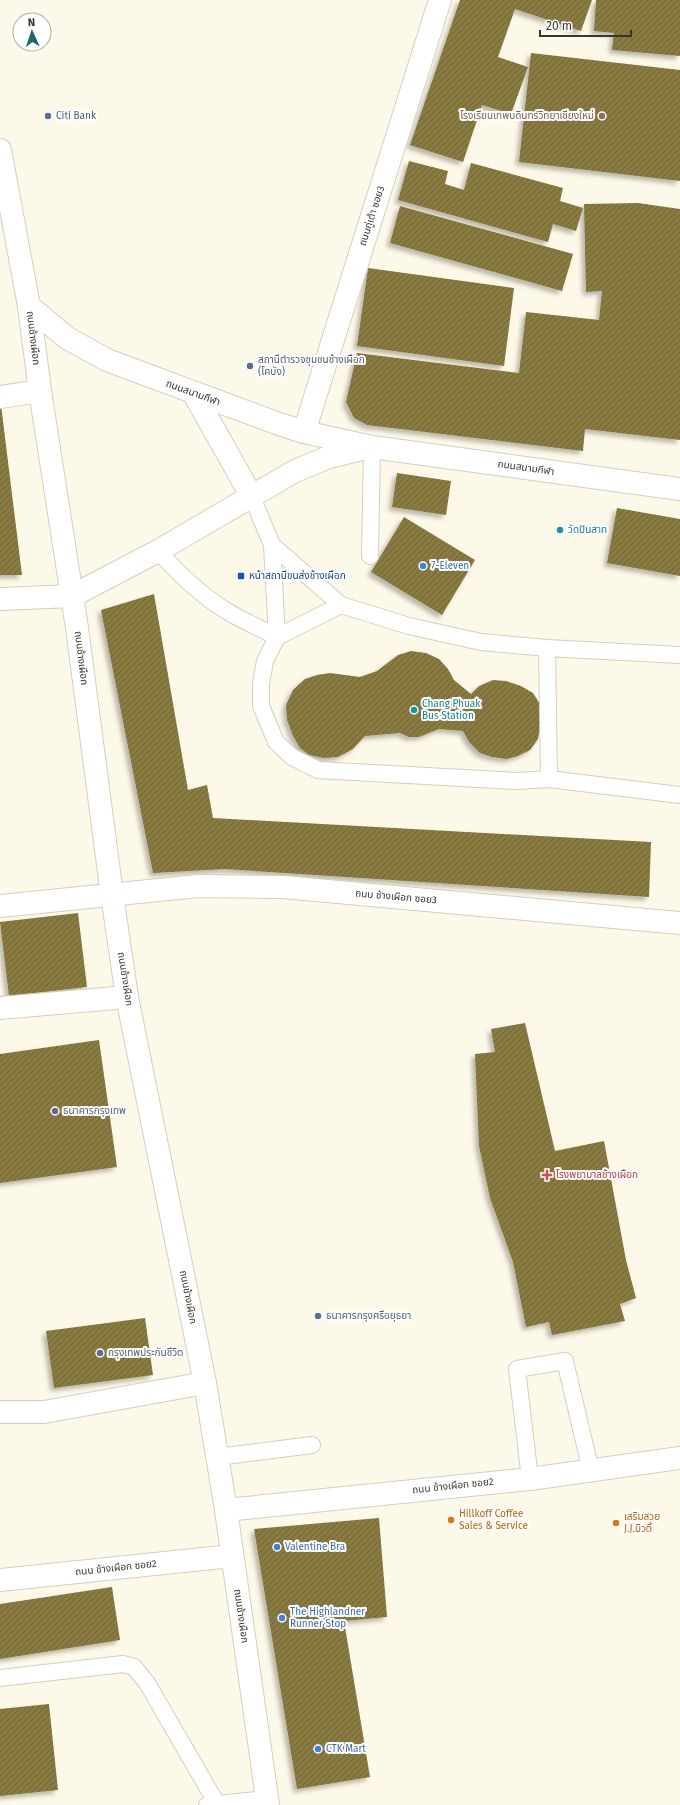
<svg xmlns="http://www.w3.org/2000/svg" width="680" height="1805" font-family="'Fira Sans','Noto Sans Thai',sans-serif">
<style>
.building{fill:url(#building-hatch);filter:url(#shadow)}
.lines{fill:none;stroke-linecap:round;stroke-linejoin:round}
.service-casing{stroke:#d3cfbf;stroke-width:18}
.minor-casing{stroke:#d3cfbf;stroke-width:24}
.tertiary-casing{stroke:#d3cfbf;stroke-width:24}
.primary-casing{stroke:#d3cfbf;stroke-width:24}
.service{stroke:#fff;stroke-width:16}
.minor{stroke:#fff;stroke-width:22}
.tertiary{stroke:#fff;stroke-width:22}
.primary{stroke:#fff;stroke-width:22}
.service-dot{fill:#5c6f8a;stroke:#fff;stroke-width:1.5}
.education-dot{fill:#8d6e63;stroke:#fff;stroke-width:1.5}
.culture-dot{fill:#0f9aa8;stroke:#fff;stroke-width:1.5}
.shop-dot{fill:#3f7fe0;stroke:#fff;stroke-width:1.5}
.transit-dot{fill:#1a4fb4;stroke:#fff;stroke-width:1.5}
.health-dot{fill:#e0444e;stroke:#fff;stroke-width:1.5}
.food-dot{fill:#e8710a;stroke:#fff;stroke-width:1.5}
.labels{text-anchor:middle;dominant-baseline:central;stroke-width:4;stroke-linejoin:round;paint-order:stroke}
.service-label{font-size:10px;fill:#4e5e75;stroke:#fff;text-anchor:start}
.education-label{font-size:10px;fill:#785e54;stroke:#fff;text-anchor:end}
.street-label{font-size:10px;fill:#36352f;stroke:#fff}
.culture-label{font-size:10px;fill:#0d838f;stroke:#fff;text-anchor:start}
.shop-label{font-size:10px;fill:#366cbe;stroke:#fff;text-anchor:start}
.transit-label{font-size:10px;fill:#164399;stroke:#fff;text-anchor:start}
.health-label{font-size:10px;fill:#be3a42;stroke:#fff;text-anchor:start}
.food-label{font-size:10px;fill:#c56008;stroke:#fff;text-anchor:start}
</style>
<defs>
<pattern id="building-hatch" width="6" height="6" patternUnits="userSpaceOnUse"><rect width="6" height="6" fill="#897a41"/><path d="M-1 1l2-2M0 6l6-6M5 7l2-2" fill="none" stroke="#716537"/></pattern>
<filter id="shadow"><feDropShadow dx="-3.5" dy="3.5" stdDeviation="2" flood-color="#0004"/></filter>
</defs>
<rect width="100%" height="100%" fill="#fdf9e9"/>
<!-- building -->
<path class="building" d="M460,0h132l-11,31 -66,-22 -17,48 30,10 -17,47 -29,-9 -19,57 -53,-17z
M596,0h84v56l-68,-6 2,-17 -20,-2z
M531,53l149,17v111l-161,-19z
M409,161l39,10 -3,13 19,6 7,-27 92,25 -3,13 23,7 -7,23 -23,-7 -5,18 -150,-42z
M638,203l42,6v231l-95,-11 -2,22 -216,-26 -13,-7 -8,-16 11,-49 162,20 7,-61 73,8 3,-29 -16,1 -2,-88z
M400,206l173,48 -11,37 -172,-48z
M368,268l146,20 -10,78 -147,-20z
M0,405h1l21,170h-22z
M397,473l54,8 -5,34 -54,-8z
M617,508l63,11v57l-73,-13z
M404,517l71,43 -33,55 -71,-43z
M154,594l34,196 19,-5 6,33 438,24 -2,55 -424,-28 -72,4 -52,-263z
M411,651l15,2 13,6 9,10 6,11 17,14 8,-8 14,-6 13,1 15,5 12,7 7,11 2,11 -4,24 -8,11 -12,6 -11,3 -15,-2 -12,-4 -11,-11 -6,-11 -24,-2 -20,8h-10l-9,-4 -35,3 -12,13 -15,8 -14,1 -15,-3 -9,-7 -7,-12 -6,-16 -1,-15 7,-15 12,-11 12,-4 13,-2 30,4 17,-6 21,-16z
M78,913l9,74 -78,9 -9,-74z
M525,1023l30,128 49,-10 22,119 10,38 -16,6 5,17 -73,14 -3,-13 -23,5 -13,-65 -23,-64 -11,-52 -4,-92 20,-2 -4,-23z
M99,1040l18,127 -117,16v-129z
M145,1318l8,57 -99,13 -8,-57z
M379,1518l8,99 -43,4 26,156 -73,12 -43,-260z
M112,1587l8,53 -120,19v-55z
M49,1704l9,86 -58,6v-87z"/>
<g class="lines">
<defs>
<path id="service" d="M252,497l20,48 5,92 -12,24 -4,23v22l15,36 16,15 26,13 199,11 32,-2 -2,-131 -66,-6 -72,-16 -68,-21 -64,32
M272,545l69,60
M158,551c20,22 41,43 67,59 16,10 35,18 52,27
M370,556l2,-109
M547,648l133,7
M549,779l131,16
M218,1457l94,-12
M530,1479l-13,-110 48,-8 26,110
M0,1678l123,-14 11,3 13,16 70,121
M207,1805l60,-6"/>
<path id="minor" d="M0,397l40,-6
M304,432l136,-432
M0,599l72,-3
M0,906l198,-20 85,1 397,36
M0,1008l127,-11
M0,1412h44l161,-29
M0,1580l232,-24"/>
<path id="tertiary" d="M29,306l38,32 40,22 172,64 25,8 68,15 308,42
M194,394l58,103
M72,596l86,-45 137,-80 34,-14 36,-9
M226,1510l304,-31 150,-21"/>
<path id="primary" d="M0,150l29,156 11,85 37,237 35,267 15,102 78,386 21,127 42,295"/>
</defs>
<!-- service casing -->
<use href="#service" class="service-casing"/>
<!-- minor casing -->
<use href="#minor" class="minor-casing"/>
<!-- tertiary casing -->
<use href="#tertiary" class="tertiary-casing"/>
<!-- primary casing -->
<use href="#primary" class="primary-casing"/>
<!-- service -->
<use href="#service" class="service"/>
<!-- minor -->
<use href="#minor" class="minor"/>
<!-- tertiary -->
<use href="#tertiary" class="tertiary"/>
<!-- primary -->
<use href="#primary" class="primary"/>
</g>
<!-- markers -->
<g class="service-dot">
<circle cx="48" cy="116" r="4"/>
<circle cx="250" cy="366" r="4"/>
<circle cx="55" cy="1111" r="4"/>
<circle cx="318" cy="1316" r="4"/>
<circle cx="100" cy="1353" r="4"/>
</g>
<circle class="education-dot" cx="602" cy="116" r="4"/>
<g class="culture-dot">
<circle cx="560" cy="530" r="4"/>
<circle cx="414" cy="710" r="4"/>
</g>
<g class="shop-dot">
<circle cx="423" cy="566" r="4"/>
<circle cx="277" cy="1547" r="4"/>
<circle cx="282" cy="1618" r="4"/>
<circle cx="318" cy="1749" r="4"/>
</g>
<rect class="transit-dot" x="237" y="572" width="8" height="8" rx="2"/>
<path class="health-dot" d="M545 1169h4v4h4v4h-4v4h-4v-4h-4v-4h4z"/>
<g class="food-dot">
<circle cx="451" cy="1520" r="4"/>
<circle cx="616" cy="1523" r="4"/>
</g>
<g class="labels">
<!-- service labels -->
<g class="service-label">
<text x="56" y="116">Citi Bank</text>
<text x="258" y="360">สถานีตำรวจชุมชนช้างเผือก<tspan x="258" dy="12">(โคบัง)</tspan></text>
<text x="63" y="1111">ธนาคารกรุงเทพ</text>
<text x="326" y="1316">ธนาคารกรุงศรีอยุธยา</text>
<text x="108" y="1353">กรุงเทพประกันชีวิต</text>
</g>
<!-- education labels -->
<g class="education-label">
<text x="594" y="116">โรงเรียนเทพบดินทร์วิทยาเชียงใหม่</text>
</g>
<!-- street labels -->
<g class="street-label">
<text transform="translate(372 216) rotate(-72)">ถนนกู่เต้า ซอย3</text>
<text transform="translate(33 338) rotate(83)">ถนนช้างเผือก</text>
<text transform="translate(193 393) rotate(20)">ถนนสนามกีฬา</text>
<text transform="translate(526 468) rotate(8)">ถนนสนามกีฬา</text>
<text transform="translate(81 658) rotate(83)">ถนนช้างเผือก</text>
<text transform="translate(396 897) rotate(5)">ถนน ช้างเผือก ซอย3</text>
<text transform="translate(125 979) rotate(81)">ถนนช้างเผือก</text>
<text transform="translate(188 1297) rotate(79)">ถนนช้างเผือก</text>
<text transform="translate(453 1486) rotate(-6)">ถนน ช้างเผือก ซอย2</text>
<text transform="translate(116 1568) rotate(-6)">ถนน ช้างเผือก ซอย2</text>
<text transform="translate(241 1616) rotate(82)">ถนนช้างเผือก</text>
</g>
<!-- culture labels -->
<g class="culture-label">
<text x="568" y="530">วัดปันสาท</text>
<text x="422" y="704">Chang Phuak<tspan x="422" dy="12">Bus Station</tspan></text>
</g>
<!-- shop labels -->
<g class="shop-label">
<text x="431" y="566">7-Eleven</text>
<text x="285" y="1547">Valentine Bra</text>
<text x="290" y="1612">The Highlandner<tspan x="290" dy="12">Runner Stop</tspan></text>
<text x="326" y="1749">CTK Mart</text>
</g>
<!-- transit labels -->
<g class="transit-label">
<text x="249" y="576">หน้าสถานีขนส่งช้างเผือก</text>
</g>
<!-- health labels -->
<g class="health-label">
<text x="556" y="1175">โรงพยาบาลช้างเผือก</text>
</g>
<!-- food labels -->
<g class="food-label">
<text x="459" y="1514">Hillkoff Coffee<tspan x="459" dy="12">Sales &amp; Service</tspan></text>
<text x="624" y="1517">เสริมสวย<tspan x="624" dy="12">J.J.บิวตี้</tspan></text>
</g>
</g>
<!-- north arrow -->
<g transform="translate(32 32) rotate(357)"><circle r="19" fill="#ffffff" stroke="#afaeac"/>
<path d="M0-3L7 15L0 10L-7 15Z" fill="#1b676f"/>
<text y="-6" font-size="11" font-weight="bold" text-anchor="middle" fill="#36352f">N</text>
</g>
<!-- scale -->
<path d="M540 30v6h91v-6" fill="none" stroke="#36352f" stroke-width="2"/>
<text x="546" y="30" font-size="12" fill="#36352f" stroke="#ffffff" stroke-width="3" paint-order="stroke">20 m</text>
</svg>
